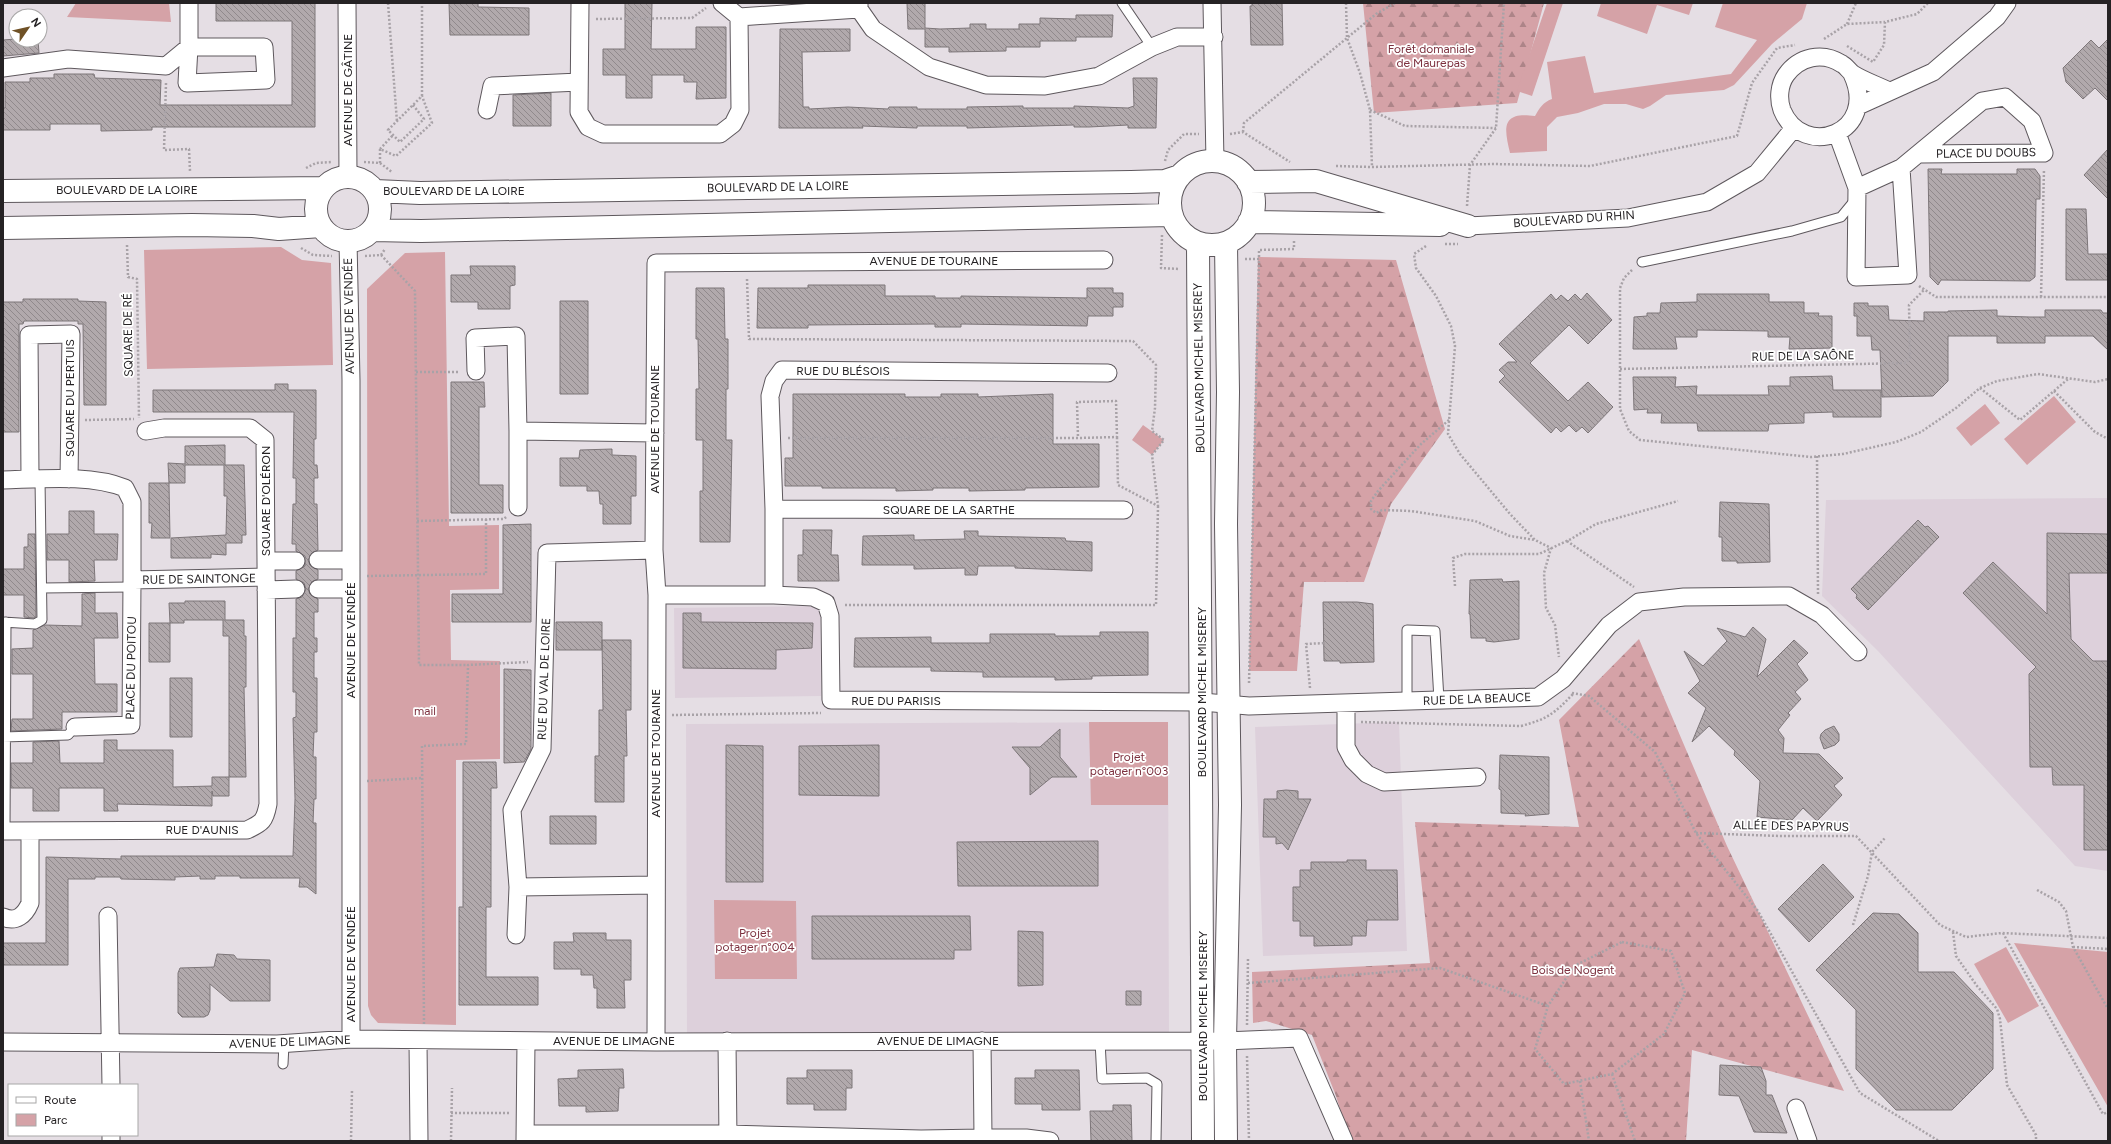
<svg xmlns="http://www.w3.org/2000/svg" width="2111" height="1144" font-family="Figtree,sans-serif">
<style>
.built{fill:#ddd0db}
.forest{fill:url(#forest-firs)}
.park{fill:#d5a2a7}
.building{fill:url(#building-back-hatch);stroke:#7d7679}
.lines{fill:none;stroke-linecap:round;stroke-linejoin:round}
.lane-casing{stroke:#5e585d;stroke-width:11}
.street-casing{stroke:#5e585d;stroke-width:19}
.secondary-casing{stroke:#5e585d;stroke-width:24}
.path{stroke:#a8a2a7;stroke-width:2.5;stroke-dasharray:2 2;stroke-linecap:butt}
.lane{stroke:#fff;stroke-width:9}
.street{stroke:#fff;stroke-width:17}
.secondary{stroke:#fff;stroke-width:22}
.labels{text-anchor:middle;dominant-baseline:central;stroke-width:3.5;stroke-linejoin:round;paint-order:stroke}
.park-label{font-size:12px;fill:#7d313f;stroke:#fff}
.street-label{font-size:12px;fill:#252224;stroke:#fff}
</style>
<defs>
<pattern id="forest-firs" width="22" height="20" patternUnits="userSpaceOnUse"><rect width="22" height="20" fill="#d5a2a7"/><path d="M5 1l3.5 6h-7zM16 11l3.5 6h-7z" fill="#ad8488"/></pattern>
<pattern id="building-back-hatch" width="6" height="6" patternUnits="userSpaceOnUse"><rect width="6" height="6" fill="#b1a9ac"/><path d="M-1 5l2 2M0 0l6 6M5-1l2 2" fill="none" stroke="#90898c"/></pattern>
</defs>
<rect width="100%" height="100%" fill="#e5dee4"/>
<!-- built -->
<path class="built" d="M2108,498v373l-33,-5 -197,-215 -56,-55 4,-96z
M820,606l1,90 -146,2 -1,-90z
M1168,722l1,317 -482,1 -1,-316z
M1399,722l8,229 -144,5 -8,-229z"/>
<!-- forest -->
<path class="forest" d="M1363,3h181l-27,100 -143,10z
M1258,257l138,3 49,169 -54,75 -27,78h-60l-7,89h-48z
M1639,639l88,207 117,245 -152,-41 -6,91h-336l-14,-45 -24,-61 -46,-14 -13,2 -1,-51 178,-9 -15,-141 164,5 -20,-107z"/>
<!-- park -->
<path class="park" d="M76,3h93l2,19 -104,-5z
M1547,3h16l-31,93 -15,-5z
M1601,3h92l-4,12 -32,-10 -10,29 -50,-18z
M1723,3h84l-5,16 -30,25 -38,41 -10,5 -58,5 -16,11 -7,3 -17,-5h-22l-26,9 -21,4 -10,10v24l-37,2c-6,-25 -9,-42 25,-37 4,-7 8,-14 17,-17l-5,-37 38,-6 9,37 137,-19 26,-34 -42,-13z
M281,247l21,13 29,3 2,102 -186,4 -3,-119z
M445,252l4,274 50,-1v64l-49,1 1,70 49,1v98l-44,1v265l-78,-2 -7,-8 -3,-9 -1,-717 38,-36z
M2054,396l22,26 -49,43 -23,-26z
M1985,404l15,19 -29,23 -15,-18z
M1143,425l21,15 -12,15 -20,-15z
M1089,722h79v83h-77z
M714,900l82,1 1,78h-82z
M2014,943l94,9v155z
M2006,947l33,59 -31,17 -34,-59z"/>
<!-- building -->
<path class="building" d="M216,3h99v124h-163v3l-51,1v-7h-51v6h-47v-22h2v-26h25v-4h24v-4h40l1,4 66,2 -1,25h132v-84h-76z
M449,3h29v4l51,1v27h-79z
M625,3h27l-1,46h45v-22h30v71l-30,1 1,-17h-13v-7h-32v23h-26v-23h-23v-26h22z
M907,3h18v25l15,1 30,-1v-4h16v5h33v-5h21v-6l36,1v-4h37l-1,22h-36v4h-36v6h-34v4l-57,1v-5h-24v-18h-17z
M1252,3h30l1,42h-32l-1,-39h2z
M780,29h70v22l-48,1 1,55h6v2l39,-2 40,2 1,-2h28v2h50v-2l56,-1v2h51v-2l54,2 6,-2 -1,-28h24l-1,50h-28v-3l-39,2h-15v-2l-107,3v-2h-50v2l-55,-2 1,2h-84z
M16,39l22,1 1,13 -36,3v-16z
M2108,39v62l-13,-13 -12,11 -17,-17 -3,-14 28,-28 8,8z
M551,93v33h-38v-31z
M2108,149v50l-24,-24z
M1928,169h14l-1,5h76v-5h18l5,7v23h-4l-1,78 -5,4 -89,-1 -3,5 -8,-8z
M2066,209h20l2,45h20v26h-42z
M470,266h45v19l-5,1v23h-32v-7h-27v-27h20z
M808,285h77v11h50v2h26v-2l126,2v-10h26v5h10v14h-10v9h-25l-1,10 -126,-2v3h-26v-3l-127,1v3h-51l1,-40h50z
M696,288h28l1,51h3v50h-2v51h6l-2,102h-30v-51h3v-51h-7v-51h3l-1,-50h-2z
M1587,293l25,27 -24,24 -19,-19 -39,38 38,38 20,-19 25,25 -25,26 -6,-6 -6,5 -7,-7 -8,7 -5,-5 -5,6 -52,-51 6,-6 -6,-6 9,-8h9l-18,-18 52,-50 5,6 5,-5 7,6 7,-7 6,6z
M1697,294h72v8h35v11h15l-1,3h14v32l-43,1 1,-12h-22v-6l-71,-1v7h-22l2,12h-44l1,-32 13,-1v-3h13l1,-10 36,-1z
M23,299h55v2l28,1v103h-22l-1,-81h-5v-3h-54l-1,3h-4v108h-16v-130h20z
M560,301h28v93h-28z
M1854,303h14v3h20l1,14 35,1v-9h24v-1l49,-1v6l33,1h15v-7h56l2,3h5v37l-15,-14h-48v7h-48v-7h-49v45l-15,15 -51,1 -2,-47h-8l-1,-14h-14v-20h-3z
M1832,376l1,14h48v27h-48v-5l-29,1v10l-35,1 -1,7h-70l-1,-8h-36l1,-10h-15l1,-4 -14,1 -1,-33h43l-1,10 22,-1 -1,9h73l-1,-9h22v-9z
M451,382h33l1,25h-6v78h24v28h-52z
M275,384h13v6h28v49h-2v26h3l1,13h-4v26h3l1,46 -5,2 -5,8 2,5 8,5v9l-5,2 -5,8 2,5 8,5v13h-4v26h3v14h-3v26h3v54h-3l-1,25h3v42h-2l-1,24h3v71l-9,-7h-8l1,-9h-60v-2h-25v3h-15v-3l-25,1v3l-54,-1 -1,-2h-25v2h-27v86h-65v-22h43v-86l75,2v-3h172l2,-57 -2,-81 3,-1v-25h-3v-54h3v-39l6,-2 4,-8 -2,-6 -8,-4v-8l9,-5v-10l-9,-5v-7h-4l1,-40h3v-26h-3l1,-66h-141v-22h122z
M793,394h112v3h36v-3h37v3l75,-3v50h46v43l-74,1v2l-56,1v-3h-36v2l-37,1v-3h-74v-2h-37v-28h8z
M225,445v20h19l2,70h-4v8h-16v12l-15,-1v4h-40v-20l55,-3 1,-39h-3v-31h-39v18h-16l-1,-20 17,1v-18z
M612,449v6l24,1v40h-5v28h-28v-20h-3l-1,-13h-12v-5h-27v-28h19l1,-8z
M149,483h20l1,55h-19l1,-15h-3z
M1720,502l49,2 1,58 -33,1v-2h-15v-24h-3z
M69,511h25v23h24l-1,26h-23l1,21 -26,1v-22h-22v-26h22z
M1918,520l7,7 3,-1 11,11 -71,73 -12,-12 1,-3 -6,-6z
M531,524v98h-79v-28h51v-69z
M803,530h29l-1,25h7l1,26h-41v-26h5z
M964,531h14v5l87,2 1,3 26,1v29l-77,-3v-2h-37l-1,9h-12v-7l-51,1v-4h-52l1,-29 51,-1v5l51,-1z
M2047,533l61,1v39h-39l2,66 22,22h15v189h-24v-65h-31l-1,-18h-22l-1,-93 7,-7 -73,-74 30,-31 54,52z
M28,534h7l1,83 -2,1 -10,-1v-22h-21v-26h21v-22h4z
M1502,579l1,3 16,-1v58l-25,3 -8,-1v-3h-15l-1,-24h-1l1,-34z
M95,593v20h22l1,25h-24l1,46h22v28h-55v17l-51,2 1,-12h21v-45h-21v-25l21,-1v-18l12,-5 37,1v-32z
M185,601h40v19h19v16h2v51h-2l2,90h-17v-141h-6v-16h-39v3h-14l-1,-20h16z
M1323,602h34l16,2 1,58 -34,1v-2h-16z
M683,613h18v9l112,1 -1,25 -36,2v19l-93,-1z
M556,622h46v28h-46z
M149,623h21v39h-21z
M1753,627l13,12 -9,38 37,-37 14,13 -11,11 11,16 -13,12 6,7 -13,14 2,2 -12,15 6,8 -1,15 36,1 24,24 -9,8 8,9 -25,26 -14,-13 -11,12 -35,-3 3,-36 -26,-26 1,-4 -26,-25 -17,16 14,-34 -18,-15 12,-12 -16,-30 19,15 24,-25 -10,-13 28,9z
M1100,632h48v43l-56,1v3l-37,1v-3h-72v-5l-52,-1v-4h-77l1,-29 76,-1v6h59v-9h65v2h45z
M602,640h29v70h-5l1,46h-3v46h-29v-46h4v-46h4z
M504,669l27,1v79l-7,13 -20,1z
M170,678h22v59h-22z
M1834,726l5,8v7l-4,4 -11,4 -4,-11 1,-4 4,-4z
M1060,729v28l17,20h-25l-22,18v-27l-18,-21h28z
M104,740h13v10h56v37l39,-1v-9h17v19h-16l-1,-5v15l-95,-2 1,7h-14v-23h-45v23h-26v-23h-22v-25h22v-21l26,-1 1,22h44z
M726,745l37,1v136h-37z
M879,745v51l-80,-1v-49z
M1500,755l49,2v57l-24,2 1,-2 -25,-1v-23l-2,-1z
M463,762h33l1,26h-6v119h-5v70h52v28h-79v-98h4z
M1286,790l12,1v8h13l-23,51 -6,-7 -6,1v-7h-13l1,-38h13v-8z
M550,816h46v28h-46z
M1098,841v45h-140l-1,-44z
M1347,860h19v10h31l1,50h-31l-1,16h-14v9l-38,1v-10h-14v-15h-7v-34h7v-17h11v-8h36z
M1823,864l31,33 -45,45 -31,-33z
M1873,913l26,1 19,19v39h36l39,41v56l-41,41h-56l-40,-41v-59l-40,-40z
M812,916h158l1,34h-17v9h-142z
M1018,931l25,1v53l-25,1z
M573,933h33v7h25v40h-7l1,28h-28v-20h-3l-1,-13h-12v-6h-27v-27h20z
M217,954l17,1 3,4 33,1v41h-40l-20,-17v26l-2,5 -4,2h-22l-4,-4v-40l2,-5 34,-1z
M1126,991h15v14h-15z
M1720,1065l41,2 5,14v14h6l15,38 -33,-1 -15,-36 -20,-1z
M623,1069l1,19h-5l-1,23 -32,1v-6h-27l-1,-27 20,-1v-8z
M807,1070h45v18h-6v22h-32v-6h-27v-26h20z
M1035,1070h44l1,40h-38v-6h-27v-26h20z
M1113,1105h18l1,36h-41l-1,-30h23z"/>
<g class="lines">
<defs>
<path id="lane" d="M1122,3l30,44
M1642,262l150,-31 49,-14 14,-17
M42,588l90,-1
M3,622l32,2 7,-4 -2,-141
M1407,701v-71l28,1 4,69
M3,737l65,-2 7,-8
M5,831l1,-209
M1100,1041l2,38 45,-1 10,6 -1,57
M283,1064l1,-20"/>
<path id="street" d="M347,3l1,173
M580,3l-1,109 9,15 15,7h117l13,-10 7,-14 -1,-93 120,-8
M722,3l17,14
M859,3v6l14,20 56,38 57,18 59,1 54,-10 53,-29 25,-10h37
M1212,3l3,159
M189,47h75l2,33 -79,3z
M3,68l65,-9 98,7 23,-19v-44
M1852,74c28,59 -49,87 -70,36 -4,-11 -3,-25 4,-35 13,-18 36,-24 56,-11 4,2 7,7 11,10 11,7 24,11 36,17
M1858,106l75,-34 64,-55 10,-14
M487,110l5,-24 87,-4
M1837,133l20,55 -1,89 52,-2 -7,-107 -44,20
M1901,168l81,-67 23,-4 27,24 12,32 -124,1
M1468,226l160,-8 79,-16 50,-29 37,-45
M348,241l3,139v659
M476,371l-1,-33 41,-2 2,95 137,2
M518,431v76
M30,479l-1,-144 42,-1 -2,145
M3,480c37,-1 88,-6 122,8l7,14v78l134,-3
M774,509l350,1
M654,550l-107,3 -5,196 -30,61 6,77 137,-2
M318,560h33
M266,561h30
M318,589h33
M266,590l30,-1
M657,595h117l39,2 13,6 4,13 1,84 371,2 47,4 289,-9 25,-18 46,-54 30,-23 45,-5 105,-1 33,19 36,37
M774,595v-86l-4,-113 4,-15 8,-11 326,3
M1346,703v44l7,13 14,14 17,8 93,-5
M75,727l56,-2 1,-145
M3,831l244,-1c15,-7 18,-9 21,-26l-3,-364 -15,-12h-86l-18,3
M108,916l3,169
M3,917c13,6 22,-2 27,-14v-72
M516,935l2,-48
M418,1041l1,100
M727,1041l1,100
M982,1041l1,97h43l24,3
M3,1042l274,2 74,-5 305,3 569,-1 74,-3 45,103
M656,1042l1,-447 -3,-45 2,-287 448,-3
M1796,1108l12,33
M525,1134h203l193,5 62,-1
M111,1141v-6
M525,1141l1,-100"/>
<path id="secondary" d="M1170 203a42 42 0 1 1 84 0a42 42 0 1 1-84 0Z
M316 209a32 32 0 1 1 64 0a32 32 0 1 1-64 0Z
M1248,182l68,-1 152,45
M3,191l320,-3
M375,191l45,2 711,-11 34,-1 15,-5
M1249,222l191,3
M3,228l189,-3 61,1 26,3 42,-3
M373,230l48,1 750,-16
M1198,243l5,898
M1226,1141l-1,-100 5,-236 -4,-281 2,-132 -2,-148"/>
</defs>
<!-- lane casing -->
<use href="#lane" class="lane-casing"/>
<!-- street casing -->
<use href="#street" class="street-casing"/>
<!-- secondary casing -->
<use href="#secondary" class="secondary-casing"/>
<!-- path -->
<path class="path" d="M388,3l9,119
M1346,3l1,35 13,35 10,37 2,57
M596,19l96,-1 14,-10
M1847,24l9,-21
M1824,39l23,-15 38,-2
M1847,46l26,16 11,-17 1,-23 32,-8 11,-11
M166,83l-2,67 25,-1 1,22
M413,105l11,14 -24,23 -12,-12 34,-34v-93
M1370,110l35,16 91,2
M1243,132l1,-9 132,-109 19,-11
M1230,134l13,-2 47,30
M380,149l13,-14
M1165,161l3,-11 16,-16h15
M364,162l16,1 12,9
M380,163v-14l16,7 36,-33 -10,-27
M1336,166l36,1 121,-3 97,2 147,-30 15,-53 25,-35 18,-3
M306,168l10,-5 16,-1
M1467,206l3,-41 26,-37 8,-125
M1162,235l-1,33 18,1
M1445,244h13
M127,245l1,32 9,2 2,139
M1426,246l-12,8 2,14 20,28 15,30 4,20 -7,88 12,20 50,60 25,26 16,8 -7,25 2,35 9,17 4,32
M301,248l12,7 19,1
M381,255l34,36 4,374h49
M365,256l16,-1 4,-6
M1245,259h14v-9l35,-1v-8
M1632,270l-8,8 -4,10v121l9,22 11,9 171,17 32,-3 53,-12 25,-10 35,-24 24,-20 17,-7 41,-7 57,8 13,-3
M747,279l2,60 384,2 23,24 -1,43 -3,23 12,9 -12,15 6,51 -40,-21 -1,-48
M1919,286l17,11h172
M2041,297l3,-128
M1620,369l286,-6 4,-5 -1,-53 16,-16
M416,372h43
M1980,388l40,32 48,-41
M2054,391l41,41 13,7
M85,420l49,-1
M1449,420l-28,24 -43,47 -7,10v8l5,4 6,-3 29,1 64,10 35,15 25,4
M788,438h290l39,-1 -1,-36 -39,1 1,36
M1817,456l1,138
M417,521l87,-2 2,-2
M1567,541l67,46
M367,576l119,-2v-55
M1455,586l-2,-28 12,-4h74l32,-15 25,-15 82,-23
M845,605h311l2,-99
M1249,683l10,-424
M1310,688l-4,-44 19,-1
M1572,693l17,3 66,56 41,81 62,78 102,182 79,48
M672,715l149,-2
M1361,722l160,4c26,-7 33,-12 52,-32
M367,781l55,-3
M1696,833l84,3h76l84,89 26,12 36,-4 106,5
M2037,890l22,12 7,9 7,36 35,62
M1853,925l15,-49 4,-24 13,-14
M1953,932l3,24 21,30 20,23 3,10 7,66 29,50v6
M2003,933l100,181 5,-2
M1622,942l49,9 14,42 -21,41 -52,40 -48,10 -29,-35 13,-43 26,-40z
M2073,947l35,2
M1248,983l192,-15 108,38
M424,1024l-2,-278 44,-2 2,-79 60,-3
M1247,1025l1,-67
M1247,1056l2,85
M1612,1074l23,67
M1580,1081l9,60
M451,1113h58
M351,1141l1,-51
M451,1141l1,-53"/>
<!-- lane -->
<use href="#lane" class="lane"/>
<!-- street -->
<use href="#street" class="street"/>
<!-- secondary -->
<use href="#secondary" class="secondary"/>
</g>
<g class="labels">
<!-- park labels -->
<g class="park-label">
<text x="1431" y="49">Forêt domaniale<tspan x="1431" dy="14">de Maurepas</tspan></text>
<text x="425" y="711">mail</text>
<text x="1129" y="757">Projet<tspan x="1129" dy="14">potager n°003</tspan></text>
<text x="755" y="933">Projet<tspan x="755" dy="14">potager n°004</tspan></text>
<text x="1573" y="970">Bois de Nogent</text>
</g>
<!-- street labels -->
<g class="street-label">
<text transform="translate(348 90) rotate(-90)">AVENUE DE GÂTINE</text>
<text transform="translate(1986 153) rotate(-1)">PLACE DU DOUBS</text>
<text transform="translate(778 187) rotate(-1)">BOULEVARD DE LA LOIRE</text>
<text x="127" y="190">BOULEVARD DE LA LOIRE</text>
<text x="454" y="191">BOULEVARD DE LA LOIRE</text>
<text transform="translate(1574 219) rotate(-4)">BOULEVARD DU RHIN</text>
<text x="934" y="261">AVENUE DE TOURAINE</text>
<text transform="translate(349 316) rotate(-91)">AVENUE DE VENDÉE</text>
<text transform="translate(128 335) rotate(-91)">SQUARE DE RÉ</text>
<text transform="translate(1803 356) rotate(-1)">RUE DE LA SAÔNE</text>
<text transform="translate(1199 368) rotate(-91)">BOULEVARD MICHEL MISEREY</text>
<text x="843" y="371">RUE DU BLÉSOIS</text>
<text transform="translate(70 398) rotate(-90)">SQUARE DU PERTUIS</text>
<text transform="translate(655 429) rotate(-90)">AVENUE DE TOURAINE</text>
<text transform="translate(266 501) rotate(-90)">SQUARE D'OLÉRON</text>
<text x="949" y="510">SQUARE DE LA SARTHE</text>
<text transform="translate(199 579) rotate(-1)">RUE DE SAINTONGE</text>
<text transform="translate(351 640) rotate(-90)">AVENUE DE VENDÉE</text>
<text transform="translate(131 668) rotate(-89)">PLACE DU POITOU</text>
<text transform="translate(544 679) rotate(-88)">RUE DU VAL DE LOIRE</text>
<text transform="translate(1202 692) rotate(-90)">BOULEVARD MICHEL MISEREY</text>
<text transform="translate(1477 699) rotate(-2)">RUE DE LA BEAUCE</text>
<text x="896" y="701">RUE DU PARISIS</text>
<text transform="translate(656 753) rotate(-90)">AVENUE DE TOURAINE</text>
<text transform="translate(1791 826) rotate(1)">ALLÉE DES PAPYRUS</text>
<text x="202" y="830">RUE D'AUNIS</text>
<text transform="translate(351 964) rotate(-90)">AVENUE DE VENDÉE</text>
<text transform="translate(1203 1016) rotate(-90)">BOULEVARD MICHEL MISEREY</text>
<text x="614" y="1041">AVENUE DE LIMAGNE</text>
<text x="938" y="1041">AVENUE DE LIMAGNE</text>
<text transform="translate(290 1042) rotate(-2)">AVENUE DE LIMAGNE</text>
</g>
</g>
<!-- border -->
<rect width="2111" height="1144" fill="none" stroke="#252224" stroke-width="8"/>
<!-- legend -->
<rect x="8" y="1084" width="130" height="52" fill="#ffffff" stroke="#a8a7a7"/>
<rect x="16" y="1097" width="20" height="6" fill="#ffffff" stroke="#a8a7a7"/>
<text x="44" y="1104" font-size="12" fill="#252224">Route</text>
<rect x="16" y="1114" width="20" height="12" fill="#d5a2a7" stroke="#a8a7a7"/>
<text x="44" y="1124" font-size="12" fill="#252224">Parc</text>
<!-- north arrow -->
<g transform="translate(28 28) rotate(56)"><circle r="19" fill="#ffffff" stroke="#a8a7a7"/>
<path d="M0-3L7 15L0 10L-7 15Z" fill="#6f5126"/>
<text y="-6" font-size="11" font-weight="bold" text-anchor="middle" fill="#252224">N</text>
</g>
</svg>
